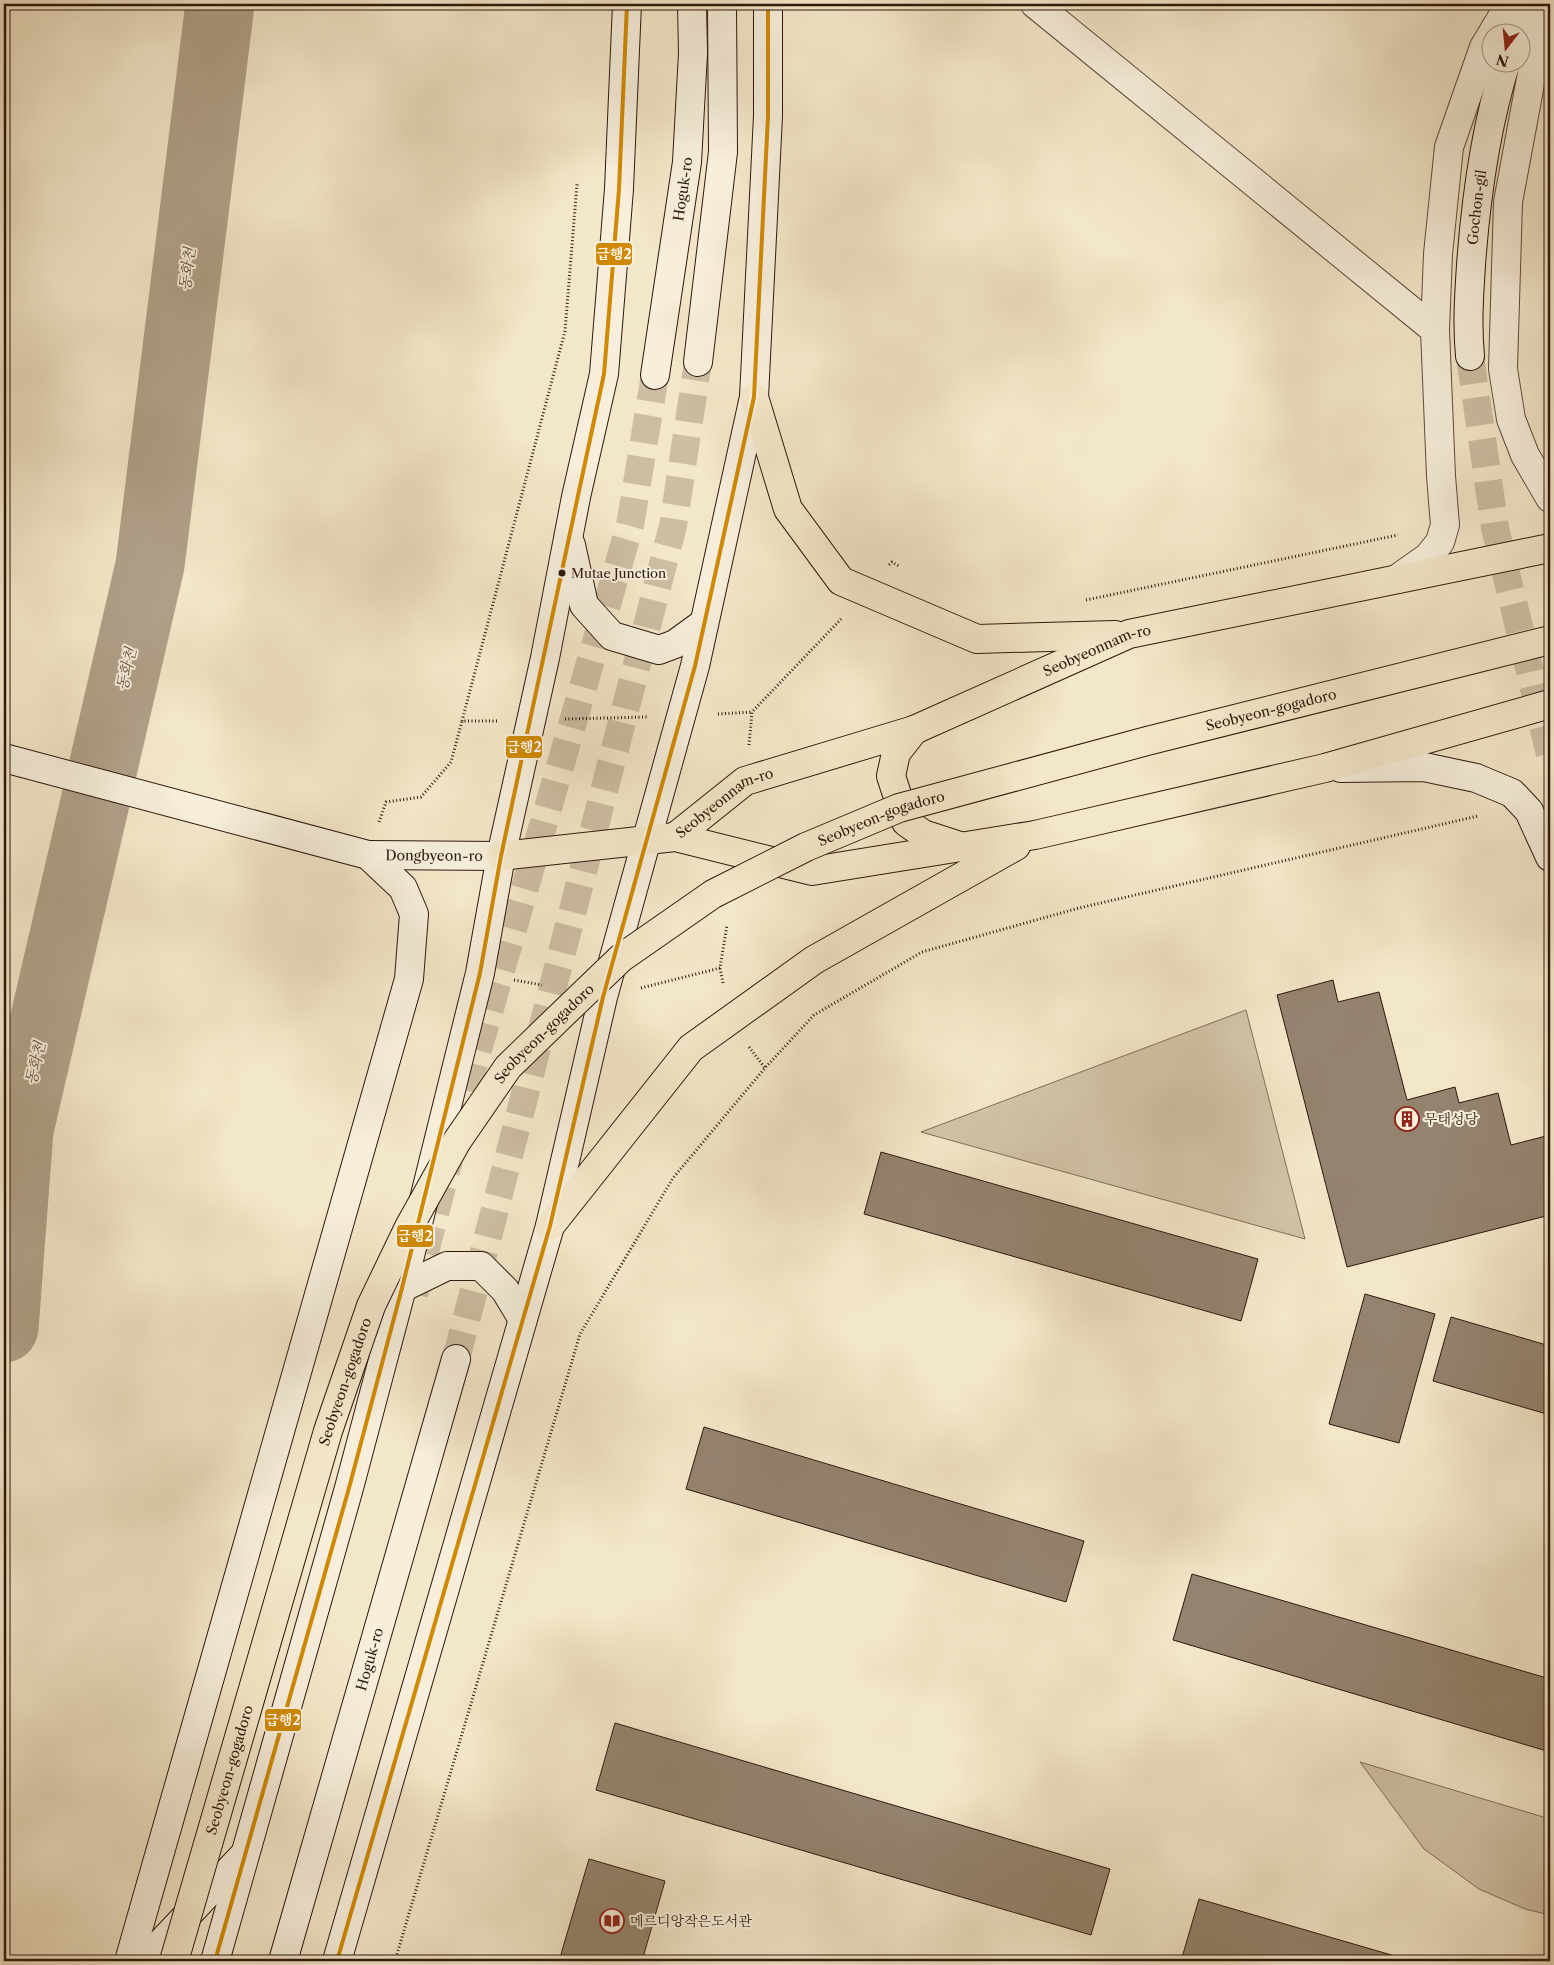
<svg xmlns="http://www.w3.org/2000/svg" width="1554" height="1965" font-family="'Libre Caslon Text','Noto Serif KR',serif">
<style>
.green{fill:#d2c4a9;stroke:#806e5b}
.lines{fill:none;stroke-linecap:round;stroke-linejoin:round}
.river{stroke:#b0a089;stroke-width:69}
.building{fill:#94836f;stroke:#2e170d}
.secondary-tunnel{stroke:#ccbda3;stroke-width:28;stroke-dasharray:28 14;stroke-linecap:butt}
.street-casing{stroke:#5f4b3c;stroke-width:30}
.secondary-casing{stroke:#2e170d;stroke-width:30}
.highway-casing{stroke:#2e170d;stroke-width:30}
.path{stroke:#2e170d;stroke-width:3;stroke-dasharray:1 2.5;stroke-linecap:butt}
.street{stroke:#f7efdc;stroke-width:28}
.secondary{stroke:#f7efdc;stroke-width:28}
.highway{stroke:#f3e7c9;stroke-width:28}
.highway-bridge-casing{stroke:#2e170d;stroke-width:30;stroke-linecap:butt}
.highway-bridge{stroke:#f3e7c9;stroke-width:28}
.bus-1-casing{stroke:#f7efdc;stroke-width:8}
.bus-1{stroke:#cf8903;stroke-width:4}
.bus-dot{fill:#2e170d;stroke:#f7efdc;stroke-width:2}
.labels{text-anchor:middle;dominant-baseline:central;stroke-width:4;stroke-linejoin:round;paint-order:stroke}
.bus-label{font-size:13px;fill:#2e170d;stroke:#f7efdc;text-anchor:start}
.street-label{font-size:14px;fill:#2e170d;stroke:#f7efdc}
.poi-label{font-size:14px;fill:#2e170d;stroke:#f7efdc;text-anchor:start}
.water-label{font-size:15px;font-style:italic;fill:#624e3f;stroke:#f7efdc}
.line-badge{stroke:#f7efdc;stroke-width:2}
.badge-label{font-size:14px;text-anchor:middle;font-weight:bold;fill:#fff}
</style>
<rect width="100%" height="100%" fill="#f3e7c9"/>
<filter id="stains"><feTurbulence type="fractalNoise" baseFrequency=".004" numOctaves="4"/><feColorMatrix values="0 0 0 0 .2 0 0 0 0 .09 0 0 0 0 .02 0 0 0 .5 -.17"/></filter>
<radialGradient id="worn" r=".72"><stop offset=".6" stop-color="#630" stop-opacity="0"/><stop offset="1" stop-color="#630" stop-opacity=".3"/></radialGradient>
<!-- green -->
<path class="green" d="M1246,1010l59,229 -384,-107z
M1360,1762l190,57v96l-25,-6 -46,-20 -55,-40z"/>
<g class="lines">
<!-- river -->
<path class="river" d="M4,1328l15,-198 131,-565 70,-561"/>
</g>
<!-- building -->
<path class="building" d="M1333,980l5,22 41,-10 28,108 48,-13 4,16 39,-10 13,52 39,-10v80l-203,52 -70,-272z
M881,1152l377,107 -17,62 -377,-107z
M1365,1294l70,20 -36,129 -70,-19z
M1451,1317l99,29v69l-117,-34z
M704,1427l380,114 -18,61 -380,-113z
M1192,1574l358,105v73l-377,-112z
M615,1723l495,146 -19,66 -495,-145z
M589,1859l76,22 -23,80h-83z
M1199,1899l213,62h-231z"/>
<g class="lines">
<!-- secondary-tunnel -->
<path class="secondary-tunnel" d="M1470,356l25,172 55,226
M414,1294l61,-234 155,-535 25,-150
M456,1359l217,-833 25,-164"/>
<defs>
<path id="street" d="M1035,4l400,326
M1548,4l-8,26 -32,172 -5,167 8,50 14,36 25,43
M1493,32l17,-28
M1397,579l31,-22 12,-15 5,-17 -4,-49 -6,-146 3,-76 11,-107 35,-100 8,-13"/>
<g id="secondary">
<path d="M1517,32l13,-28"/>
<path id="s1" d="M1470,356c-3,-31 -1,-60 1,-91 5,-69 14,-136 35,-203"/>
<path d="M698,362l25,-210 -1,-148"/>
<path id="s2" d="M655,375l32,-213 6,-109 -1,-49"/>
<path d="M571,545l13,60 28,31 47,14 16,-6 29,-21"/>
<path d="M4,758l364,97 35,33 11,26 -5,65 -280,982"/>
<path d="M1341,768l83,-1 52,11 36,15 17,18 21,46"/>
<path id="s3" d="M368,855l133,1"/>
<path d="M402,1288l45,-22h34l24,24 17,28"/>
<path d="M144,1961l98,-104"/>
<path d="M215,1961l134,-473 53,-200 78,-315 21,-117 44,-198 31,-161 28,-123 15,-185 8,-185"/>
<path id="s4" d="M283,1961l173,-602"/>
<path d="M337,1961l213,-735 53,-229 92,-331 59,-269 14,-281v-112"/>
</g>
<g id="highway">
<path d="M754,397l34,112 53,72 136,58 138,-4"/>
<path d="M914,730l-18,23 -5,23 15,46 17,12 37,12"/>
<path id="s5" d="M675,837l70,-56 169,-51 215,-96 421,-86"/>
<path d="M501,856l174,-19 137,34 223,-36 290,-67 225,-64"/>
<path d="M550,1226l141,-178 123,-88 202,-114"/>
</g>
</defs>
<!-- street casing -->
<use href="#street" class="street-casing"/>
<!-- secondary casing -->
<use href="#secondary" class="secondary-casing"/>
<!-- highway casing -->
<use href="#highway" class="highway-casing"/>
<!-- path -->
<path class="path" d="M889,565l3,-3 8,5
M1086,600l312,-65
M718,714l34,-2
M565,719l82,-2
M497,721h-35l103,-390 12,-147
M749,745l3,-33 90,-94
M379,822l7,-20 35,-5 30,-35 11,-41
M514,980l28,5
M723,983l-3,-15 7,-43
M641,988l79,-20
M749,1047l16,21
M395,1961l185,-627 93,-156 92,-110 49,-53 108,-63 157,-44 399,-92"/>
<!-- street -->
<use href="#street" class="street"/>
<!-- secondary -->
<use href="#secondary" class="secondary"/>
<!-- highway -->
<use href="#highway" class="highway"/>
<defs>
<g id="highway-bridge">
<path id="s6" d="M174,1961l154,-530 43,-125 38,-79 48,-86 51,-74 61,-59 52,-50 92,-64 93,-47 93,-39 248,-67 403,-101"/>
</g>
</defs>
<!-- highway-bridge casing -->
<use href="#highway-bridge" class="highway-bridge-casing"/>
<!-- highway-bridge -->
<use href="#highway-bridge" class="highway-bridge"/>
<defs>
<path id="bus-1" d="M215,1961l134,-473 53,-200 78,-315 21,-117 103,-482 15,-185 8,-185
M337,1961l213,-735 53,-229 92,-331 59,-269 14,-281v-112"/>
</defs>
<!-- bus-1 casing -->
<use href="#bus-1" class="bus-1-casing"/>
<!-- bus-1 -->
<use href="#bus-1" class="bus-1"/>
</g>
<!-- icons -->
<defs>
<symbol id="building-ring" viewBox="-11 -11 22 22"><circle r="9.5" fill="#f7efdc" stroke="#8f2418" stroke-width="1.5"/><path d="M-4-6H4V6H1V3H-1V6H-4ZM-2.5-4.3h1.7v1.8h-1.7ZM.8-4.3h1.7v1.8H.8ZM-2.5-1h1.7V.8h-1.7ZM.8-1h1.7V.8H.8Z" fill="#8f2418"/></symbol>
<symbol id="library-ring" viewBox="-11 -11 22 22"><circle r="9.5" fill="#f7efdc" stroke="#8f2418" stroke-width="1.5"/><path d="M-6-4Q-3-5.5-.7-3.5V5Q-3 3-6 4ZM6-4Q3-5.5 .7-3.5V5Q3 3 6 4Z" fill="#8f2418"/></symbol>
</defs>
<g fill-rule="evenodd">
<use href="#building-ring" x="1393" y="1105" width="28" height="28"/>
<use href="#library-ring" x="598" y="1907" width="28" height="28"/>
</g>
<!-- markers -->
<circle class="bus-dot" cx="562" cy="573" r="4.5"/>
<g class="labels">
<!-- bus labels -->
<g class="bus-label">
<text x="571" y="573">Mutae Junction</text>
</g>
<!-- street labels -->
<g class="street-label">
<text stroke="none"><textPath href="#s2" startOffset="188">Hoguk-ro</textPath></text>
<text stroke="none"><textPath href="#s1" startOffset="149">Gochon-gil</textPath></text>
<text stroke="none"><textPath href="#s5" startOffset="466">Seobyeonnam-ro</textPath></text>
<text stroke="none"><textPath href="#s6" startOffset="1819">Seobyeon-gogadoro</textPath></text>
<text stroke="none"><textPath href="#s5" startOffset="61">Seobyeonnam-ro</textPath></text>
<text stroke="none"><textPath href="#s6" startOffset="1414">Seobyeon-gogadoro</textPath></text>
<text stroke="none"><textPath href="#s3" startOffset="66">Dongbyeon-ro</textPath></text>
<text stroke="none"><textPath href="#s6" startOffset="1009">Seobyeon-gogadoro</textPath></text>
<text stroke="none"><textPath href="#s6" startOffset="604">Seobyeon-gogadoro</textPath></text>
<text stroke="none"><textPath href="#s4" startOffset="314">Hoguk-ro</textPath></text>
<text stroke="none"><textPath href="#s6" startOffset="199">Seobyeon-gogadoro</textPath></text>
</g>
<!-- poi labels -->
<g class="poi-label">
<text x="1424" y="1119">무태성당</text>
<text x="630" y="1921">메르디앙작은도서관</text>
</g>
<!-- water labels -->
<g class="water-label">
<text transform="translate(187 269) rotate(-83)">동화천</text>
<text transform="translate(126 669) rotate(-77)">동화천</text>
<text transform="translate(35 1063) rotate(-77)">동화천</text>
</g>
</g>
<g class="line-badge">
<rect x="595" y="242" width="38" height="24" rx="5" fill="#cf8903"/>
<rect x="505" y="735" width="38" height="24" rx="5" fill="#cf8903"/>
<rect x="396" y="1224" width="38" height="24" rx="5" fill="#cf8903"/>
<rect x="264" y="1708" width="38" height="24" rx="5" fill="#cf8903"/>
</g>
<g class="badge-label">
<text x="614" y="259">급행2</text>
<text x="524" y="752">급행2</text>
<text x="415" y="1241">급행2</text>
<text x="283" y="1725">급행2</text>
</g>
<!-- margin -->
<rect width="1554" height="1965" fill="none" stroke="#f3e7c9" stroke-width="20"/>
<rect x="5" y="5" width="1544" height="1955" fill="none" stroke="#2e170d" stroke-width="2.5"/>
<rect x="10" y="10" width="1534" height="1945" fill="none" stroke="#2e170d"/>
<!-- north arrow -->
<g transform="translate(1506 48) rotate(196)"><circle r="24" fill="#f7efdc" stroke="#a79989"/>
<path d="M0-4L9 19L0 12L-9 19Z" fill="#8f2418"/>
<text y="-8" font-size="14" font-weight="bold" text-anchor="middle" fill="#2e170d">N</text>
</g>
<rect width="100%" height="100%" filter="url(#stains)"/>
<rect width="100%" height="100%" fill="url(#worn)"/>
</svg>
